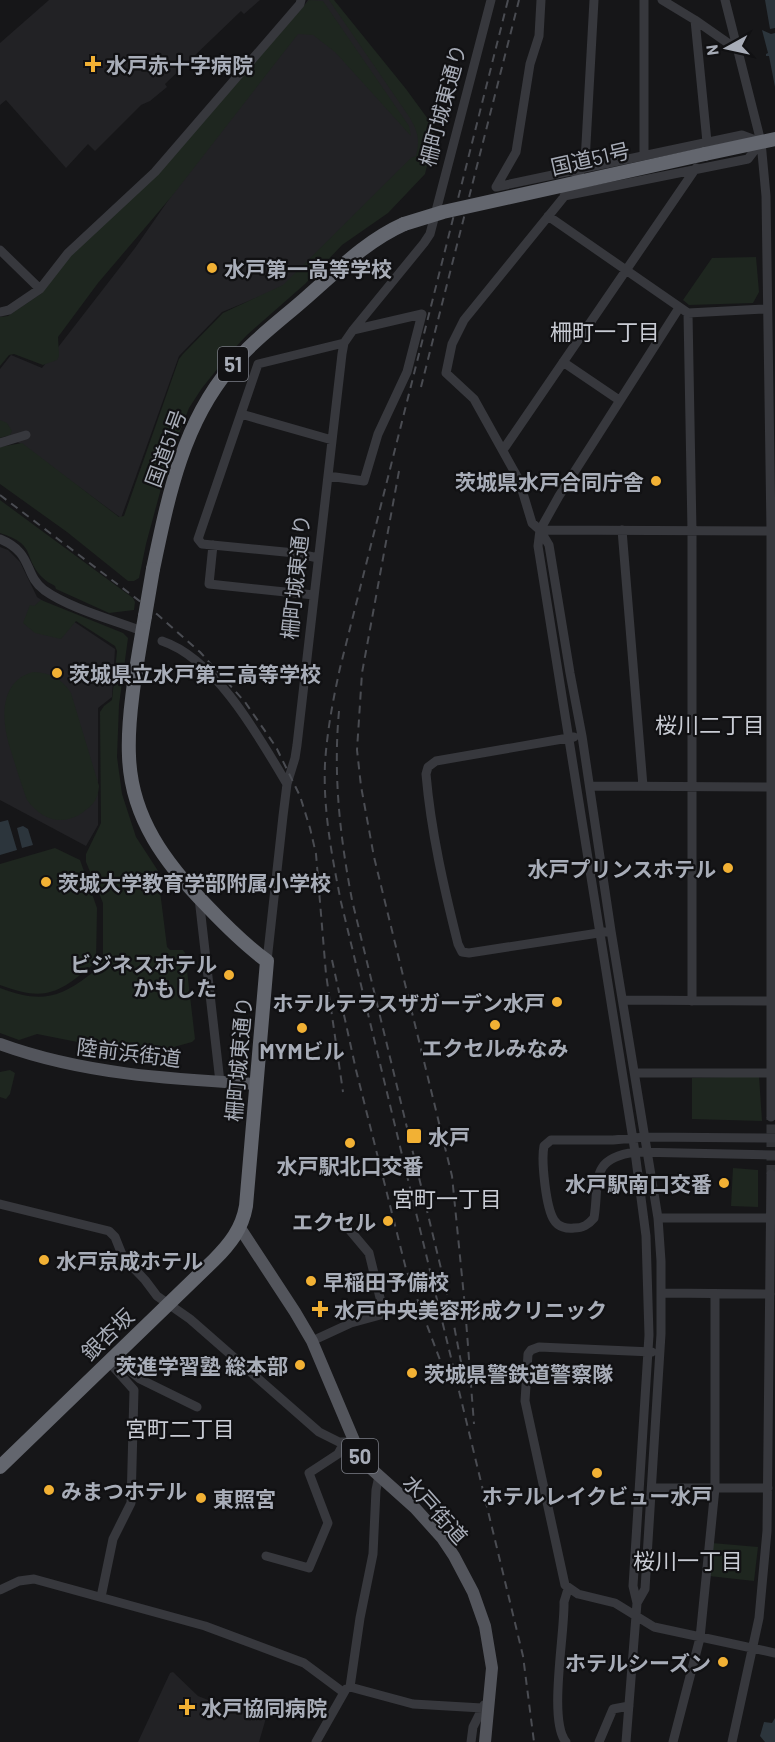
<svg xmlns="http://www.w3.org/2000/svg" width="775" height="1742" font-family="Barlow,'Noto Sans JP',sans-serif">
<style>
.built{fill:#222225}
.green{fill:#1e261f}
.water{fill:#2c353c}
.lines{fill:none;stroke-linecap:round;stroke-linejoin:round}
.minor-tunnel{stroke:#333438;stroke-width:9;stroke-dasharray:9 4.5;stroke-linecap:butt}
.minor{stroke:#37383d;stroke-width:9}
.major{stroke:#53555c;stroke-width:12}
.highway{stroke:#63666e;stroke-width:14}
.rail{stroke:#4a4c52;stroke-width:2;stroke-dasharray:8 6;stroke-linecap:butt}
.highway-bridge{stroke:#63666e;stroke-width:14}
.poi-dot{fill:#f2b134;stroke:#111113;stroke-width:2}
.labels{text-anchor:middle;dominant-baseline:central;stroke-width:4.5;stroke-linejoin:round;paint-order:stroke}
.shield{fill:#111113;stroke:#7b7e86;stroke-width:1.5}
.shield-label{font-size:20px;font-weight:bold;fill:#a8adb8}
.poi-label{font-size:21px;font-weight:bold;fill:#a8adb8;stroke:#111113;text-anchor:start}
.street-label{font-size:21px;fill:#a8adb8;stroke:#111113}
.neighbourhood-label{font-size:22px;fill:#c9ccd4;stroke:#111113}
</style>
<rect width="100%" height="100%" fill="#161618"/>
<!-- built -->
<path class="built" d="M49,0h211l-16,14 -3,-3 -76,73 2,3 -17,14 -9,4 -46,46 -7,-7 -22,24 -60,-68 -6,5v-62z
M308,0h22l89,130 2,10 -4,21 -134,126 -61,25 -43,44 -58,162 -100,-74 -21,-11v-64l11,-14 31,13 93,-120z
M0,547l8,3 12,12 17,35 78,52 -3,48 -14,11v117l-12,21 -86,-46z
M173,1672l25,24 23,9 -2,4 7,3 8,-15 25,14 7,7 -7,24h-121l32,-69z"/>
<!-- green -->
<path class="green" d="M309,0l14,1 86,125 2,10 -76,-84 -22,-17 -15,-1 -126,162 -74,87 -40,54 1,19 -2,4 -14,5 -29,-11 -5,1 -9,11v-49l8,-1 34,-23 25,-34 89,-84z
M329,0h5l72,89 27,37 1,12 -9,36 -37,39 -46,32 -37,39 -58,51 -16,17 -29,36 -13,20 -20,51 -23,85 -7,34 -5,3h-6l-61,-49 -67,-48v-37l22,-4 97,74 5,-1 55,-157 4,-5 40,-41 60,-28 128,-127 5,-2c4,-16 2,-24 -6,-38z
M756,257l3,35 -6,11 -64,2 -6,-5 29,-42z
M0,420l7,3 5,8 -2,4 -10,3z
M0,500l133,98 2,4 -1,8 -25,3 -53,-24 -1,-3c-5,-3 -8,-4 -12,-8 -21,-21 -5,-33 -43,-45z
M41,600l82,33 5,5 -9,67 -2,52 5,37 14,43 26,40 -3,6 8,64 3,3h13l2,3 10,86 -3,3 -22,6 -32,4 -15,-1 -86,-17 -18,6 -19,-7v-45c37,14 57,12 88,-12 7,-5 13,-9 15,-17v-56l-17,-41v-8l15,-31 -1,-111 4,-6 8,-6 5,-49 -2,-5 -39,-25 -15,18 -26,-6 -12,-10 7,-18 4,1z
M33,672c18,1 28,6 38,21l28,93c-1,14 -6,19 -17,27 -21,14 -41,6 -55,-13 -6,-16 -11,-33 -16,-49 -11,-33 -11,-70 22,-79z
M55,848l25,12 17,48 -1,54c-36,30 -49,41 -96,23v-121z
M10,1070l5,3 -5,21 -4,5 -6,-2v-25z
M759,1076l3,45 -70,-2v-41z
M733,1168l25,2v37l-27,-1z
M712,1543l46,4 -4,34 -45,-5z"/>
<!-- water -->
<path class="water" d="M765,0h10v28l-5,1z
M762,30l9,4 4,-1v54l-6,-31h-3v-2l2,-1z
M8,820l9,30 -17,5v-33z
M23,826l5,3 5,16 -11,3 -5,-20z
M775,1718v24h-10l-5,-6 4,-14 8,1z"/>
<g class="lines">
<!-- minor-tunnel -->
<path class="minor-tunnel" d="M771,1174v-57"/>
<!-- minor -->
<path class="minor" d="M541,0l-2,36 -9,28 -14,88 -20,35 246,-52 16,6
M594,0l-9,162 -13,25 -108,133 -12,24 -6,29 28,26 45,81 13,43 8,7 9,15 21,128 12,63 29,195 47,287 3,43v73l-16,255 -8,14
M644,0v156
M662,0l33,20 40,28
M725,0l36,142 5,54 5,335v586
M695,20l12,122
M564,196l184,-37 13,-17
M548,216l140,97 78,-4
M0,250l40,39
M0,312l9,-2 31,-21 28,-36 87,-81 145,-168 1,-4
M688,313l4,218v470
M563,362l56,38
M241,414l91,26
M0,443l26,-8
M503,450l193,-282
M328,476l36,5 14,-47 29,-62 15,-58 -69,16
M540,530l235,1
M622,530l21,256
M0,539c34,14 23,35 44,51 25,18 69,30 98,41
M213,545l-4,39 105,11
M318,558l-23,-5 -93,-9 -4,-5 60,-175 86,-21
M162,641c54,18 97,96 125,143
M574,737l-138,24 -8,6 -2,7c5,58 18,114 32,170l4,8 7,1 136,-21
M590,786l182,1
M199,898l21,184
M267,961l16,-145 4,-32 8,-26 2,-13 45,-391 2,-11 9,-13 71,-87 6,-9 61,-234
M623,1000l148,1
M635,1073h135
M775,1138l-130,-1 -32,3h-62l-7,6c-3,15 2,62 10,74 4,7 13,9 20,8 9,0 14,-3 20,-10 6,-36 -6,-59 41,-66l140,3
M0,1204l109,27 6,6 8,20 22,23 12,16 33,23 129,113 20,10h14
M658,1218h112
M662,1293l108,1
M312,1341l39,-18 33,-9 -15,-61 -21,-25
M652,1352l-113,-5 -8,3 -3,4 -3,47 40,184 13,9 37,9 39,24 121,26
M114,1357l26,22 57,28
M652,1488h116
M266,1556l43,12 19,-45 -19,-50 29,-19 6,-11
M0,1590l19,-9 15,-2 171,47 99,37 39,29
M101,1597l12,-58 18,-36 3,-113 -25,-28
M350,1687l10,-69 13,-64 3,-64 3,-14
M350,1687l63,17 69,4
M316,1742l30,-53
M471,1742l2,-15 11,-22
M566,1742c-18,-21 -1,-109 -2,-140l4,-13
M599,1742l14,-33 16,-3
M626,1742l11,-139 -4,-17 16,-251 -3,-99 -11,-84 -97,-606 2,-16 19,-34 120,-188
M673,1742l27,-104 15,-150v-194
M732,1742l27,-124 8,-87 4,-357"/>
<!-- major -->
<path class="major" d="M0,1044c82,30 170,35 257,40
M240,1228l55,84 17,29 49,116 6,8 48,43 27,30 12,18 19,36 12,34 7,42 -7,74"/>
<!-- highway -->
<path class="highway" d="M705,154l70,-15
M153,569c15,-71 29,-144 77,-201 22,-27 51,-48 77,-71 31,-27 59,-56 97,-73
M0,1467l214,-207c16,-16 28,-31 32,-54l21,-245c-22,-16 -41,-35 -60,-55 -41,-42 -76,-88 -78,-150 -2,-42 9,-98 16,-140"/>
<!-- rail -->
<path class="rail" d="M508,0l-168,668c-7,32 -13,63 -15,96 -2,46 7,93 16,138l182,754 11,86
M421,387l98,-387
M399,471l-37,202 -5,77 4,36 13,71 78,319 13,131 9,117
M0,495l158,120 42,37 45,50 31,45 24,49 10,32 6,26 10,120 17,118
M339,711c-6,64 1,126 13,189l99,410 14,73
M332,960l24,110 50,199 34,91 12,26"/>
<!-- highway-bridge -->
<path class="highway-bridge" d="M404,224l39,-12 262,-58
M145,616l8,-47"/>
</g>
<!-- markers -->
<g class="poi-dot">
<path d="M90 55h6v6h6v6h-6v6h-6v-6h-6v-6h6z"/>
<circle cx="212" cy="268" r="6"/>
<circle cx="656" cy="481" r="6"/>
<circle cx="57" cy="673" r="6"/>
<circle cx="728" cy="868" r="6"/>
<circle cx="46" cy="882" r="6"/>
<circle cx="229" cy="975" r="6"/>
<circle cx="557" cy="1002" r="6"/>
<circle cx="495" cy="1025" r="6"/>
<circle cx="302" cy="1028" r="6"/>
<rect x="406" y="1128" width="16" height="16" rx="3"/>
<circle cx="350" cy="1143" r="6"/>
<circle cx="724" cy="1183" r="6"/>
<circle cx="388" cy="1221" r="6"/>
<circle cx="44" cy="1260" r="6"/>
<circle cx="311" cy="1281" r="6"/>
<path d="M317 1300h6v6h6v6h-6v6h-6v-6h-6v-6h6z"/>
<circle cx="300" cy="1365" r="6"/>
<circle cx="412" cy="1373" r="6"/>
<circle cx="597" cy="1473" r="6"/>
<circle cx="49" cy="1490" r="6"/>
<circle cx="201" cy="1498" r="6"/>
<circle cx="723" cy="1662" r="6"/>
<path d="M184 1698h6v6h6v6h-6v6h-6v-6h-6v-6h6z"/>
</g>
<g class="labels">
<!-- shield labels -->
<g class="shield">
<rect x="218" y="347" width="30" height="34" rx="4.5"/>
<rect x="342" y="1439" width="36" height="34" rx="4.5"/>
</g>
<g class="shield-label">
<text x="233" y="364">51</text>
<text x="360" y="1456">50</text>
</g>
<!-- poi labels -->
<g class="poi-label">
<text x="106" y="64">水戸赤十字病院</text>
<text x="224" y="268">水戸第一高等学校</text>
<text x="644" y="481" text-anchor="end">茨城県水戸合同庁舎</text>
<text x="69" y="673">茨城県立水戸第三高等学校</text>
<text x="716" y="868" text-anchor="end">水戸プリンスホテル</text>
<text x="58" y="882">茨城大学教育学部附属小学校</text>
<text x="217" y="963" text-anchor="end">ビジネスホテル<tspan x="217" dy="24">かもした</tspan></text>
<text x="545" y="1002" text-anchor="end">ホテルテラスザガーデン水戸</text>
<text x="495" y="1047" text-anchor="middle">エクセルみなみ</text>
<text x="302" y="1050" text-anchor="middle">MYMビル</text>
<text x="428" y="1136">水戸</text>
<text x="350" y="1165" text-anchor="middle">水戸駅北口交番</text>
<text x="712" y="1183" text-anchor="end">水戸駅南口交番</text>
<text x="376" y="1221" text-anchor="end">エクセル</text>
<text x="56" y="1260">水戸京成ホテル</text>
<text x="323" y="1281">早稲田予備校</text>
<text x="334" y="1309">水戸中央美容形成クリニック</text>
<text x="288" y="1365" text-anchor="end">茨進学習塾 総本部</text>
<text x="424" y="1373">茨城県警鉄道警察隊</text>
<text x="61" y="1490">みまつホテル</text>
<text x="597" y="1495" text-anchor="middle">ホテルレイクビュー水戸</text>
<text x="213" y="1498">東照宮</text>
<text x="711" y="1662" text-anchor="end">ホテルシーズン</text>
<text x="201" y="1707">水戸協同病院</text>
</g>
<!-- street labels -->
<g class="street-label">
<text transform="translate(442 105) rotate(-75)">柵町城東通り</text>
<text transform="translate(590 158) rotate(-13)">国道51号</text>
<text transform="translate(165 448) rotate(-70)">国道51号</text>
<text transform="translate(295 577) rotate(-84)">柵町城東通り</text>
<text transform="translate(129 1052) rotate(7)">陸前浜街道</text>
<text transform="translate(238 1059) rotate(-85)">柵町城東通り</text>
<text transform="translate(107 1334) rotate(-44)">銀杏坂</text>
<text transform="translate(436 1509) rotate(48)">水戸街道</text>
</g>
<!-- neighbourhood labels -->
<g class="neighbourhood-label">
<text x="605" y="331">柵町一丁目</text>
<text x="710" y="724">桜川二丁目</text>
<text x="447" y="1198">宮町一丁目</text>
<text x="180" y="1428">宮町二丁目</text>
<text x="688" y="1560">桜川一丁目</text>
</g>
</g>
<!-- north arrow -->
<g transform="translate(727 48) rotate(262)" stroke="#111113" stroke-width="4.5" paint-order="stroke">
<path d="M0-4.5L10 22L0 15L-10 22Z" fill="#a8adb8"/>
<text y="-9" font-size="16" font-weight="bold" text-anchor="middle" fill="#a8adb8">N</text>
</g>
</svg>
